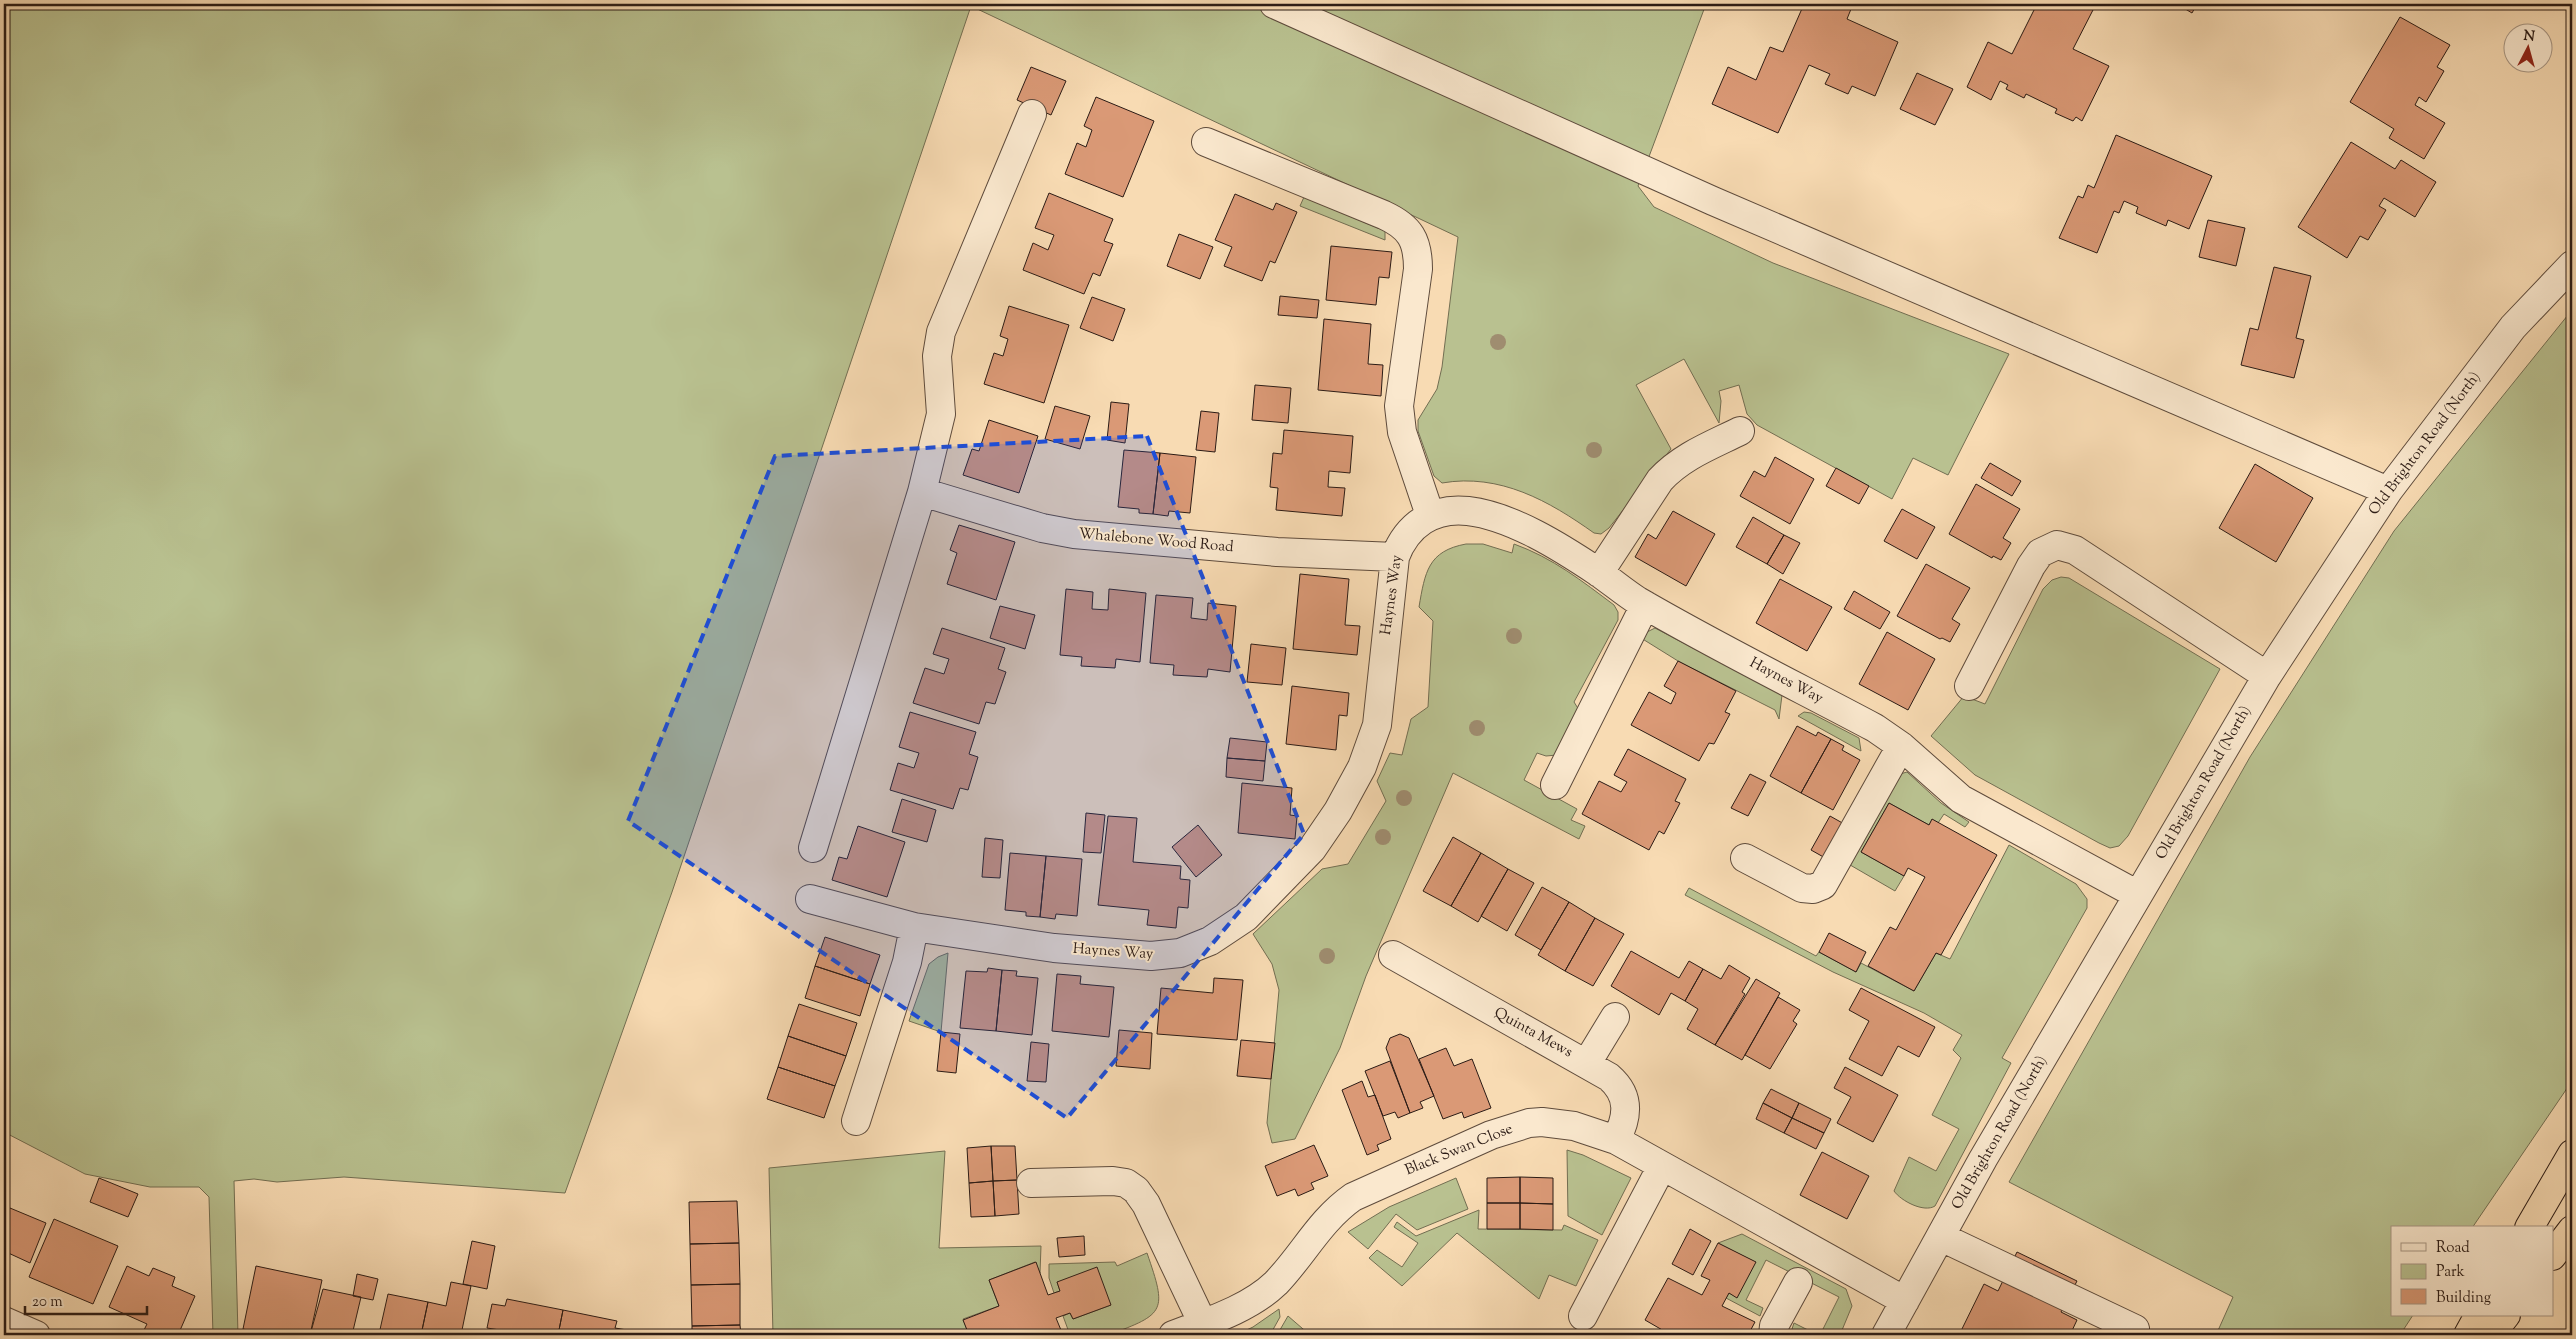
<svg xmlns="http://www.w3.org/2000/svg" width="2576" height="1339" font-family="'Sorts Mill Goudy',serif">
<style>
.green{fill:#b9c190;stroke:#726e52}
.building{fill:#da9976;stroke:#2b1b15}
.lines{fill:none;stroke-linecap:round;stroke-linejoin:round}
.minor-casing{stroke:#5e4b3c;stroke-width:30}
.highway-casing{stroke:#2b1b15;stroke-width:30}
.minor{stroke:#fae8ce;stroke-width:28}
.highway{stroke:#f8dbb3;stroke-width:28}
.tree{fill:#9f8d70}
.marked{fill:#1d4ed8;fill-opacity:0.2;stroke:#1d4ed8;stroke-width:4;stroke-dasharray:10 6;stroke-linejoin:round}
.labels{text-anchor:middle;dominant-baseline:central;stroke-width:4;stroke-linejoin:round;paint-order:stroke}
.street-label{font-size:15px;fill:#2b1b15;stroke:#fae8ce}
</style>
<rect width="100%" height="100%" fill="#f8dbb3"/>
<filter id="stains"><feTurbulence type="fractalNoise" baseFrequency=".004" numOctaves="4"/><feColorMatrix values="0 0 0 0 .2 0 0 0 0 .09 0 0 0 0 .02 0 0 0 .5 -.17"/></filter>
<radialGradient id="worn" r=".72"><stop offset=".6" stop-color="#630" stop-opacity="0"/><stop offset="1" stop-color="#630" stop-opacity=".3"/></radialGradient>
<!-- green -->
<path class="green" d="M4,4h1702l-68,182 16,21 119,56 236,91 -61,121 -35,-17 -21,41 -135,-74 -10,-11 -8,-29 -20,6 2,10 -2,22 -35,-64 -48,26 35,64 -62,79 -8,6 -7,-1c-45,-32 -94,-60 -152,-50l-8,-7 -16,-45v-11l19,-31 5,-22 16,-130 -487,-231 -299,886 -107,301 -221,-16 -67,5 -23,-3 -20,2 4,154h-25l-4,-138 -10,-10h-49l-65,-13 -81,-42z
M1304,197l81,34v9l-85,-34z
M2572,310v771l-100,147h-80v87h21l-13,20h-184l17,-38 -224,-115 241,-425 144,-226z
M1466,544h17l29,9 2,-9c39,14 68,37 100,61l4,7v8l-44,82 5,8 -22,45 -11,1 -9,-3 -13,27 53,29 -6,11 14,6 -6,13 -126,-66 -87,203 -26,72 -45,91 -23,4 -5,-20 12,-133 -7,-26 -19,-30 69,-65 26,-5 38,-63 -9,-20 13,-28 12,2 9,-36 17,-12 5,-86 -14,-14c6,-35 9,-56 47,-63z
M2061,577l8,1 151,91 -92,167 -9,10 -9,2 -11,-5 -124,-68 -44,-39 33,-40 21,8 58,-115 9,-9z
M1655,628l127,67 -3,24 -4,-9 -97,-49 -37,-23 2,-4z
M1804,712l7,1 48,25 2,13 -63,-35z
M1907,772l34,31 28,19 -4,5 -21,-13 -6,9 -6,-3 -3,5 -40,-22 -28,49 43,24 -9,15 -50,-29 55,-88z
M2009,845l67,39 11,15v9l-85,150 9,5 -76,143c-11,7 -34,-5 -41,-15l15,-34 27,14 23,-42 -27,-14 29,-57 -8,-8 9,-15 -38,-22 -91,-41 -148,-77 4,-7 127,68 3,-4 37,20 5,-9 53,28 22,-38 14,6z
M948,953l-7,79 -32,-11 20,-57 9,-7z
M1567,1150l16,5 48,23 -29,57 -34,-19z
M945,1151l-6,97 102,-2 -1,27 -5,-11 -46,18 10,26 -36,13 6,16h-196l-4,-167z
M1456,1178l12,31 -51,21 -21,-16 -28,35 -20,-17 41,-25z
M1479,1210l-1,19 84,1 2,-5 34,15 -22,46 -27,-11 -10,24 -82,-66 -55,53 -33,-28 8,-8 25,17 16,-24 -24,-16 3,-5 19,14z
M1742,1234l104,55 6,17 -12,29h-20l19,-38 -73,-37 -20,40 17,8 -3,8 -34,-18 3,-5 8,4 18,-35 -37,-19z
M1147,1253c20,58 19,61 -39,82h-4l-3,-3 -7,3h-24l-7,-19 7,-3 3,6 38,-14 -54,-23 3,9 -6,2 -5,-15v-14l66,-2 2,4z
M1279,1309l1,8 -10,18h-34l17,-8z
M1288,1316l22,19h-33z
M1794,1323l24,12h-28z"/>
<!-- building -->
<path class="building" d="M1804,4h36l11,5 -4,10 51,23 -23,54 -23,-10 -4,8 -23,-10 5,-10 -21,-9 -31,68 -66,-29 16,-37 28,13 14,-33 13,5z
M2037,4h48l9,4 -21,41 36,17 -27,55 -6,-4 -3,4 -18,-8 2,-4 -31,-15 -2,4 -18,-9 2,-4 -8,-4 -9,19 -24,-13 21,-45 24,12z
M2177,4h20l-5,9z
M2400,17l50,28 -13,22 7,4 -18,31 -7,-5 -4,8 30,18 -21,36 -35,-21 5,-9 -44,-27z
M1031,67l35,14 -15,34 -34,-15z
M1917,73l36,16 -18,36 -35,-16z
M1096,97l58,24 -31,76 -58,-23 12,-31 9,4 6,-17 -8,-4z
M2116,135l96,41 -23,53 -21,-9 -2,6 -30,-13 2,-6 -14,-6 -5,12 -5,-2 -17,42 -38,-15 19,-42 5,2 5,-13 6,3z
M2351,142l44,27 6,-9 35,22 -21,35 -31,-19 -5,8 7,4 -18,30 -8,-4 -13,22 -49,-31z
M1049,193l64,26 -9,22 9,3 -13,32 -7,-3 -9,21 -61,-24 10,-27 15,7 6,-15 -19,-7z
M1235,194l38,16 3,-7 21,9 -22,51 -5,-2 -8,20 -38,-15 8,-19 -17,-7z
M2208,220l37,8 -9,38 -37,-9z
M1179,234l34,13 -13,32 -33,-13z
M1331,246l61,6 -3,26 -10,-1 -3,28 -50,-5z
M2274,267l37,9 -15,62 8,2 -10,38 -53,-13 9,-37 8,2z
M1280,296l39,4 -2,18 -39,-3z
M1092,297l33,12 -12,32 -33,-13z
M1009,306l60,19 -25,78 -60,-19 10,-31 9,3 5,-17 -8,-3z
M1324,319l47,5 -3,40 15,1 -2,31 -63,-6z
M1255,385l36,3 -3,35 -36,-3z
M1111,402l18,2 -4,39 -18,-3z
M1055,406l35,10 -10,33 -35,-10z
M1201,411l18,2 -4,39 -19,-2z
M989,420l49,16 -19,57 -56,-18 9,-26 7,2z
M1284,430l69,6 -3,37 -21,-2 -1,16 17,1 -3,28 -66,-6 2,-22 -8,-1 3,-34 9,1z
M1124,450l36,3 -7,61 -14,-1v-4l-21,-2z
M1160,453l36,4 -6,56 -21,-2 -1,5 -15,-2z
M1775,457l39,22 -24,45 -50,-28 14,-25 11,6z
M1990,463l31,18 -9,15 -31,-18z
M2255,464l58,34 -37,64 -57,-34z
M1836,468l33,18 -10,18 -33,-18z
M1976,484l44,25 -17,29 8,5 -10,17 -8,-4 -1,2 -43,-24z
M1902,509l33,18 -18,32 -33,-18z
M1673,511l42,23 -29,52 -51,-29 13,-23 8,5z
M1753,517l31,18 -17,29 -31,-17z
M959,525l56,17 -19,58 -49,-16 10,-31 -7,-3z
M1784,535l16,8 -17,31 -16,-10z
M1926,564l44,24 -18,31 8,5 -10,18 -8,-4 -2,1 -43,-23z
M1300,574l49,5 -4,46 15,1 -3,29 -64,-6z
M1780,579l52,28 -25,44 -51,-28z
M1066,589l27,3 -1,17 16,1 1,-21 37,4 -6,69 -24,-3 -1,9 -34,-2 1,-9 -22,-2z
M1854,591l36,21 -10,17 -36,-20z
M1156,595l37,3 -2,20 16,2 1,-17 28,3 -6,66 -22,-3 -1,8 -34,-2 1,-10 -24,-2z
M1000,606l35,9 -10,34 -35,-11z
M942,628l63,20 -7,21 8,3 -11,32 -9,-2 -7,22 -66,-21 12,-35 19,6 5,-15 -16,-5z
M1887,632l48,27 -27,51 -49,-26z
M1251,644l35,4 -4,37 -35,-3z
M1678,661l58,30 -11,21 5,2 -16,30 -5,-1 -10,18 -68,-36 18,-33 22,12 5,-11 -12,-7z
M1292,686l57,7 -2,23 -8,-1 -3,35 -50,-6z
M910,712l66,20 -7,22 9,3 -10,33 -8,-2 -7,21 -63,-19 8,-27 16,5 5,-15 -20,-6z
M1797,726l19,10 2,-4 13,7 -30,54 -31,-17z
M1230,738l37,4 -2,19 -38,-3z
M1831,739l13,7 -2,4 18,10 -27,50 -32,-17z
M1628,749l58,30 -11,22 5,2 -16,31 -5,-3 -10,19 -67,-36 17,-33 22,11 6,-10 -13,-7z
M1227,758l38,3 -2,20 -37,-4z
M1750,774l16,8 -18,34 -17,-8z
M1242,783l50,5 -2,27 7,1 -2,23 -57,-6z
M902,799l34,11 -9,32 -35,-10z
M1889,803l40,22 3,-6 65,36 -56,100 -5,-2 -22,38 -46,-25 22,-39 6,3 29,-53 -17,-9 -4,8 -43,-24z
M1086,813l19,2 -4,38 -18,-1z
M1108,816l29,2 -4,44 48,4 -1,13 10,1 -2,28 -10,-1 -2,21 -29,-3 2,-15 -51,-5z
M1830,816l16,9 -19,34 -16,-9z
M1198,825l24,30 -26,22 -24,-30z
M858,826l47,16 -18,55 -55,-17 7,-23 8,2z
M1453,837l28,16 -30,53 -28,-15z
M985,838l18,2 -3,38 -18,-1z
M1010,853l36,3 -6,61 -14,-1v-4l-21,-2z
M1481,853l27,16 -30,53 -27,-16z
M1046,856l36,3 -5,57 -21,-2 -1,5 -15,-2z
M1508,869l26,14 -27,48 -26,-15z
M1542,887l27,15 -28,48 -26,-15z
M1569,902l26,16 -30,53 -27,-16z
M1595,918l29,16 -31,52 -28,-15z
M1829,933l37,19 -10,20 -37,-20z
M825,937l55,18 -10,29 -55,-18z
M1631,951l48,27 10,-17 14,8 -18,32 -14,-8 -12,22 -48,-29z
M1729,965l21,13 -8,14 3,2 -30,51 -28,-16 11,-20 -13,-8 18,-32 18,10z
M815,966l55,18 -10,32 -55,-18z
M988,968l14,2 -6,61 -36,-3 6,-57 21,1z
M1002,970l15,1 -1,5 22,2 -6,57 -36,-4z
M1057,974l24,2 -1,8 34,3 -5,50 -57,-6z
M1214,978l29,2 -6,60 -80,-6 4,-46 52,5z
M1756,979l24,14 -38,67 -27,-15z
M1861,988l74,39 -16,30 -21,-11 -16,30 -33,-17 20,-38 -20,-11z
M1778,997l22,13 -7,11 4,3 -27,45 -25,-14z
M799,1004l58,19 -11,33 -58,-20z
M1119,1030l33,3 -2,36 -34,-3z
M941,1032l19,2 -4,39 -19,-2z
M1400,1034l9,4 25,58 -14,6 3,6 -13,5 -24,-65 4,-10z
M788,1036l58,20 -11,30 -57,-19z
M1241,1040l34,3 -4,36 -34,-3z
M1031,1042l18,2 -3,38 -19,-1z
M1446,1048l8,18 18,-7 19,49 -27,10 -2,-6 -19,7 -24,-60z
M1390,1061l20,52 -12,5 -3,-6 -12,4 -18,-45z
M778,1067l57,19 -11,32 -57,-19z
M1845,1067l53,28 -25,47 -36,-19 14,-26 -17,-9z
M1362,1081l6,16 7,-2 16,44 -14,6 2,5 -12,5 -25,-65z
M1771,1089l28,14 -7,15 -29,-15z
M1763,1103l29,15 -8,15 -28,-14z
M1799,1103l32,16 -7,14 -32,-15z
M1792,1118l32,15 -8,16 -32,-16z
M1314,1145l14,31 -17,7 3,6 -16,7 -3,-7 -18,7 -12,-30z
M991,1146l2,35 -24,2 -2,-35z
M991,1146h24l2,34 -24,1z
M1822,1152l47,24 -22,43 -47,-24z
M1520,1177v26h-33v-25z
M1520,1177l33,1v26l-33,-1z
M99,1178l39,16 -10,23 -38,-15z
M1017,1180l2,34 -24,2 -2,-35z
M993,1181l2,35 -24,1 -2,-34z
M737,1201l2,42 -49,1 -1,-42z
M1487,1203h33v26h-33z
M1520,1203l33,1v26l-33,-1z
M10,1208l36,15 -16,40 -26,-12v-27z
M54,1219l64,27 -25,58 -64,-27z
M1690,1229l21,12 -18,34 -21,-11z
M1084,1236l1,19 -26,2 -2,-19z
M472,1241l23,5 -8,43 -24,-5z
M739,1243l1,41 -49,1 -1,-41z
M1718,1243l38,19 -19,36 -8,-5 -7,13 33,16 -7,13h-77l-26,-15 23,-42 34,17 8,-15 -9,-4z
M2017,1252l60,29 -16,31 16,8 -7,15h-111l25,-51 14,7z
M1036,1262l12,33 12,-4 -3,-9 40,-15 14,38 -38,14 -3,-6 -14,5 7,17h-94l-6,-15 36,-14 -10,-26z
M127,1266l22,10 4,-8 22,9 -3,9 23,10 -17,39h-48l2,-5 10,4 5,-10 -38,-17z
M256,1266l66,14 -12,55h-40l-27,-6z
M357,1274l21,5 -5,21 -20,-4z
M451,1282l20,4 -10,49h-40l7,-33 18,4z
M740,1284v41l-48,1 -1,-41z
M323,1289l38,8 -9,38h-42z
M388,1294l40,8 -7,33 -42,-1z
M507,1299l56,11 -5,25h-59l1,-5 -13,-2 5,-24 13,2z
M563,1310l54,11 -2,7 18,3 -1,4h-74z
M740,1325l1,10h-49v-9z"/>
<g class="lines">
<defs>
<path id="minor" d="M1274,4l439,197 675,290
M1206,142l178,73c26,12 34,25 34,54l-19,137 3,26 28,83
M922,492l19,-78 -4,-58 4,-24 91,-218
M1599,573l61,-93c22,-24 52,-35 80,-49
M1969,686l62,-120 9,-13 17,-8 18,5 192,126
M1555,785l90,-180
M813,848l109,-356 120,36 32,6 203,18 118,5
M1745,858l57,30 11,1 10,-4 78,-139
M810,899l104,28 140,21 97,8 29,-3 30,-12 36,-24 66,-68 26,-38 24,-44 15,-42 18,-168c12,-32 38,-50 73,-46 44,5 94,37 130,61 13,9 26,20 40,29 77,45 158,85 237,127l26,18 60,53 177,96
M1393,955l216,122c22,19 19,40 7,63
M1587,1063l28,-46
M856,1121l51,-159 7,-35
M1031,1183l82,-2 13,2 10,7 10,14 57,120
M1941,1237l194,92
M1583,1316l79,-150
M4,1321l32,14
M1173,1335c34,-13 76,-26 103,-52 27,-28 44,-63 77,-86l138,-62 38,-12 13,-1 32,4 42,14 289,161
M1773,1335l1,-9 24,-44
M1886,1335l97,-176 284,-483 121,-185 125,-164 59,-62"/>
<path id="highway" d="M2529,1228l43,-74
M2552,1256l20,-26
M2468,1335l11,-20
M2490,1335l16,-20"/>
</defs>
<!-- minor casing -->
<use href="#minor" class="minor-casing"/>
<!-- highway casing -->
<use href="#highway" class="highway-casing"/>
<!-- minor -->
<use href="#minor" class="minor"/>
<!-- highway -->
<use href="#highway" class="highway"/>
</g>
<!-- trees -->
<g class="tree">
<circle cx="1498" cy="342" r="8"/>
<circle cx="1594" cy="450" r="8"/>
<circle cx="1514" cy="636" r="8"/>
<circle cx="1477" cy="728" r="8"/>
<circle cx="1404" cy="798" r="8"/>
<circle cx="1383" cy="837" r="8"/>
<circle cx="1327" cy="956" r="8"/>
</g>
<!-- marked area -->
<path class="marked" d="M1147,436l157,398 -237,284 -439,-297 147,-365z"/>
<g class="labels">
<!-- street labels -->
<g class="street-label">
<text transform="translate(2425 444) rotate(-53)">Old Brighton Road (North)</text>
<text transform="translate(1156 541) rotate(5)">Whalebone Wood Road</text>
<text transform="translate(1392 595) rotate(-82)">Haynes Way</text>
<text transform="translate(1786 681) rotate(28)">Haynes Way</text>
<text transform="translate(2204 783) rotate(-60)">Old Brighton Road (North)</text>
<text transform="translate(1113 952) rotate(4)">Haynes Way</text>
<text transform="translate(1533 1033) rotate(29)">Quinta Mews</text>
<text transform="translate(2000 1133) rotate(-60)">Old Brighton Road (North)</text>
<text transform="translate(1459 1150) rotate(-22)">Black Swan Close</text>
</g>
</g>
<!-- margin -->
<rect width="2576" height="1339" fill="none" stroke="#f8dbb3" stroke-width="20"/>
<rect x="5" y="5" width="2566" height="1329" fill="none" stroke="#2b1b15" stroke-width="2.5"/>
<rect x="10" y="10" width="2556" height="1319" fill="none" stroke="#2b1b15"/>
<!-- legend -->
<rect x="2391" y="1226" width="162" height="90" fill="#fae8ce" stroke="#a79684"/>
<rect x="2401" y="1243" width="25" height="8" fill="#fae8ce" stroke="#a79684"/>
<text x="2436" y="1252" font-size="15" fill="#2b1b15">Road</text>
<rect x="2401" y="1264" width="25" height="15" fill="#b9c190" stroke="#a79684"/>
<text x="2436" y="1276" font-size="15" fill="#2b1b15">Park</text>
<rect x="2401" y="1289" width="25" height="15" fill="#da9976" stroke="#a79684"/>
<text x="2436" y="1302" font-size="15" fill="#2b1b15">Building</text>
<!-- north arrow -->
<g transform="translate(2528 48) rotate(6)"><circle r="24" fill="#fae8ce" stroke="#a79684"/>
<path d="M0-4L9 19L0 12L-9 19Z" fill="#8f2418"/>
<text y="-8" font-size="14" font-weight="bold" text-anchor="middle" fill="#2b1b15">N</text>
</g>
<!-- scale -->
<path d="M25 1306v8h122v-8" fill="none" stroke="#2b1b15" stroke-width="2.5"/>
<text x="32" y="1306" font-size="15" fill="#2b1b15" stroke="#fae8ce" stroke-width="4" paint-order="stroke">20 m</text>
<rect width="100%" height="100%" filter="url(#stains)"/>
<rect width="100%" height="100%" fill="url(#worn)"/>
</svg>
